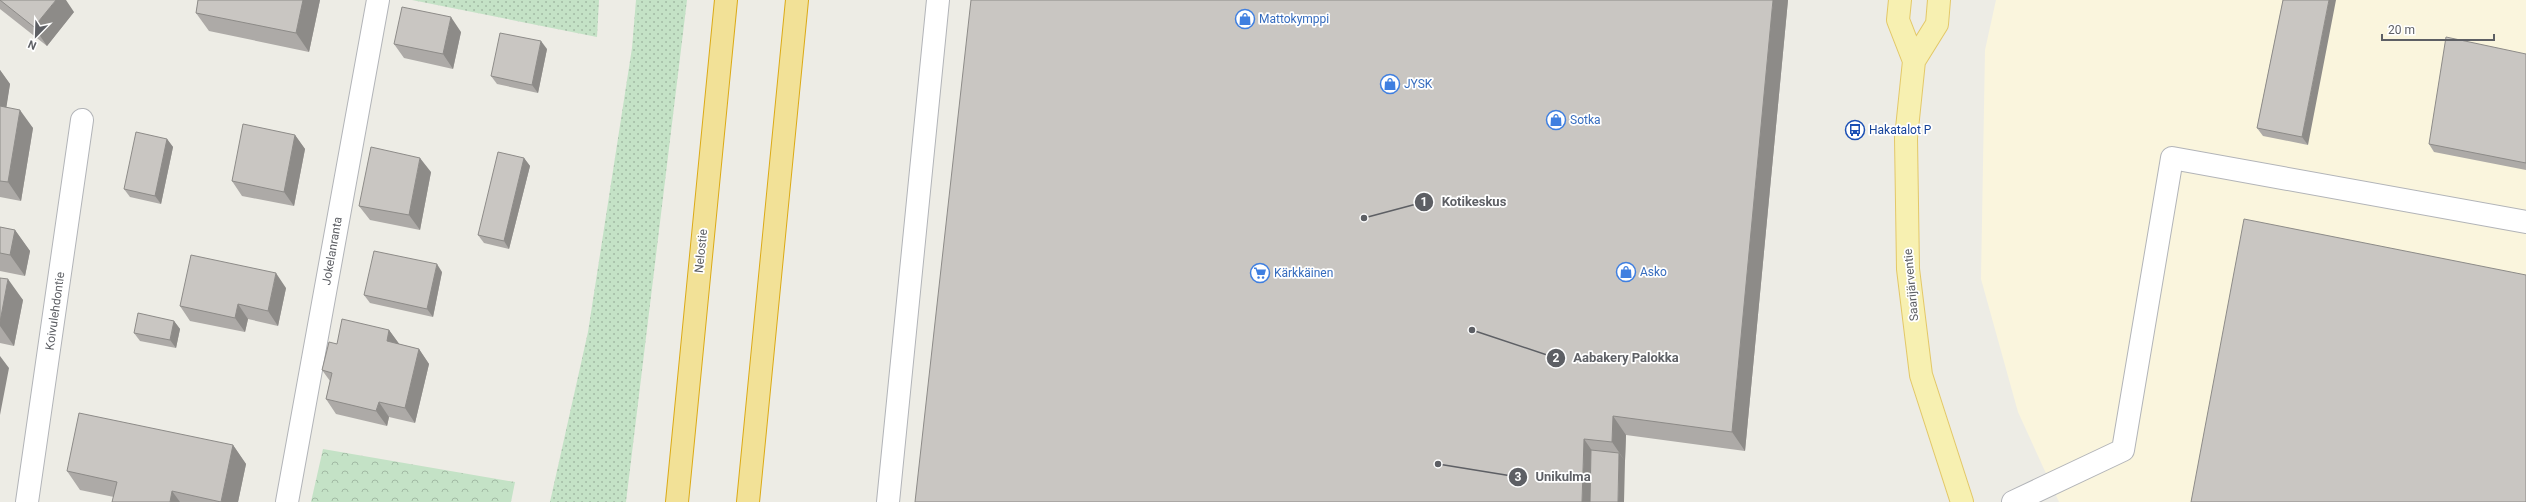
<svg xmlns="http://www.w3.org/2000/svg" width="2526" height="502" font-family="Roboto,sans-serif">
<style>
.commercial{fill:#faf5dd}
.grass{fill:url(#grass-dots)}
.forest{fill:url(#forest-crowns)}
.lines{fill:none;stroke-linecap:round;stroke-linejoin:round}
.minor-casing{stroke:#b2b4b8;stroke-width:24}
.major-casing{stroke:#e3c868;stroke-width:24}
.highway-casing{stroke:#dbaa17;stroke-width:24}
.minor{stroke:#fff;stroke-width:22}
.major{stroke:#f7f0b1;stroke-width:22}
.highway{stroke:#f2e197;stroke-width:22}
.wall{fill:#adaaa7}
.shaded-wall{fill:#8d8b88}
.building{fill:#c9c6c2;stroke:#8d8b88}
.labels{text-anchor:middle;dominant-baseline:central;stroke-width:3.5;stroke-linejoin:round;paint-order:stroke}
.shop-label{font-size:12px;fill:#366cbe;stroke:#fff;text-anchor:start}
.transit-label{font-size:12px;fill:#164399;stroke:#fff;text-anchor:start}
.street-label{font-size:12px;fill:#5d5f64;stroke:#fff}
.leader{fill:none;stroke:#5d5f64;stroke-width:1.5}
.callout-dot{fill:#5d5f64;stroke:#fff;stroke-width:1.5}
.mark-label{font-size:12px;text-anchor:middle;font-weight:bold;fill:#fff}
.callout-label{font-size:13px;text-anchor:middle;font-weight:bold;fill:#5d5f64;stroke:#fff;stroke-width:3.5;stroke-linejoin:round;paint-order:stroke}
</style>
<defs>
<pattern id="grass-dots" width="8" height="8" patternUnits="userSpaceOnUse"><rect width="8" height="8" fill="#c4e2c6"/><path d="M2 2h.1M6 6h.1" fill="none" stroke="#a2baa4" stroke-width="1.8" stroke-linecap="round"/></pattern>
<pattern id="forest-crowns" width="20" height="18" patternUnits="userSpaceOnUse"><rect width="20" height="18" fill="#c4e2c6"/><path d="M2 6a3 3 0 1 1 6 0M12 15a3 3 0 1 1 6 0" fill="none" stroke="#a2baa4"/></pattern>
</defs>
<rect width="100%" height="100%" fill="#edece5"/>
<!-- commercial -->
<path class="commercial" d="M1996,0h530v502h-467l-41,-90 -37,-133 4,-229z"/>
<!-- grass -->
<path class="grass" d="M412,0h187l-2,37z
M636,0h51l-61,502h-76l38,-170 44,-284z"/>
<!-- forest -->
<path class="forest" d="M323,449l192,33 -4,20h-200z"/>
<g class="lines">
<defs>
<path id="minor" d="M27,502l55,-382
M287,502l91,-502
M888,502l50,-502
M2013,502l110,-52 49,-292 354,64"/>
<path id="major" d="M1900,0l-2,20 16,41 -8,77 2,131 13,106 41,127
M1914,61l23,-37 2,-24"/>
<path id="highway" d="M677,502l49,-502
M748,502l49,-502"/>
</defs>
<!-- minor casing -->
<use href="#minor" class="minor-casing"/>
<!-- major casing -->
<use href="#major" class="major-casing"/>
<!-- highway casing -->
<use href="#highway" class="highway-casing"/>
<!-- minor -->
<use href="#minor" class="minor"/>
<!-- major -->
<use href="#major" class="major"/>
<!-- highway -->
<use href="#highway" class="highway"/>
</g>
<!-- wall -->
<path class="wall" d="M0,0l74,12 -27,34 -47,-37z
M198,0h122l-11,52 -100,-21 -13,-18z
M1788,0l-43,451 -119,-16 -1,26 -710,41z
M2283,0l25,145 -45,-9 -6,-8z
M461,32l-8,37 -49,-11 -10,-14z
M547,49l-9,44 -41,-9 -6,-8z
M2526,54v116l-92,-18 -5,-8z
M0,70l10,14 -4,23 27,21 -12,73 -21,-4z
M295,135l10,14 -11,57 -52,-10 -10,-15z
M167,139l6,8 -12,57 -31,-7 -6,-8z
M524,158l6,8 -21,83 -25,-6 -6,-8z
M431,172l-11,58 -50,-10 -11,-14z
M0,227l15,3 15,21 -5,25 -25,-5z
M442,272l-9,45 -63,-14 -6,-8z
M0,278l23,22 -9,46 -14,-3z
M286,288l-8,38 -30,-7 -3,13 -55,-11 -10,-15z
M174,321l6,8 -4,19 -36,-7 -6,-8z
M389,330l10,14 20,5 10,15 -14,59 -26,-6 -2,9 -51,-12 -10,-15 4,-18 -8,-11 15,-26z
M233,445l13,19 -8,38h-126l2,-5 -34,-7 -13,-19z"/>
<!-- shaded-wall -->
<path class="shaded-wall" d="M56,0h10l8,12 -27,34 -13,-19z
M303,0h17l-11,52 -13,-19z
M1773,0h15l-43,451 -13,-19z
M2329,0h7l-28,145 -6,-8z
M451,17l10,15 -8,37 -10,-15z
M541,41l6,8 -9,44 -6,-8z
M0,70l10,14 -6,39 -4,-5z
M20,110l13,18 -12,73 -13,-19z
M295,135l10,14 -11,57 -10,-14z
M167,139l6,8 -12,57 -6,-8z
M420,158l11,14 -11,58 -11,-15z
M524,158l6,8 -21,83 -5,-8z
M15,230l15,21 -5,25 -15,-21z
M437,264l5,8 -9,45 -6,-8z
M276,273l10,15 -8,38 -10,-15z
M8,279l15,21 -9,46 -14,-20v-4z
M238,304l10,15 -3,13 -10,-14z
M174,321l6,8 -4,19 -6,-8z
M389,330l11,15 -13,-4z
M419,349l10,15 -14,59 -10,-15z
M0,356l9,12 -9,47z
M379,402l10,15 -2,9 -11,-15z
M1613,416l13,19 -1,26 -13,-19z
M1584,439l13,19 -1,44h-14z
M233,445l13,19 -8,38h-17z
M1619,453l6,8 -1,41h-6z
M172,491l8,11h-10z"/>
<!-- building -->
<path class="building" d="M0,0h56l-22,27z
M198,0h105l-7,33 -100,-20z
M971,0h802l-41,432 -119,-16 -1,26 -28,-3 -2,63h-667z
M2283,0h46l-27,137 -45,-9z
M402,7l49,10 -8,37 -49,-10z
M500,33l41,8 -9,44 -41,-9z
M2446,37l80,17v109l-97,-19z
M0,106l20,4 -12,72 -8,-1z
M243,124l52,11 -11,57 -52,-11z
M136,132l31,7 -12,57 -31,-7z
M371,147l49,11 -11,57 -50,-9z
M498,152l26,6 -20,83 -26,-6z
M2244,219l282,56v227h-335z
M0,227l15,3 -5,25 -10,-2z
M374,251l63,13 -10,45 -63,-14z
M191,255l85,18 -8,38 -30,-7 -3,14 -55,-12z
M0,278l8,1 -8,43z
M138,313l36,8 -4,19 -36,-7z
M342,319l47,11 -2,11 32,8 -14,59 -26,-6 -3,9 -50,-12 6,-26 -10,-3 7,-28 8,2z
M79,413l154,32 -12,57 -49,-11 -2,11h-58l5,-20 -50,-11z
M1591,450l28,3 -1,49h-28z"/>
<!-- icons -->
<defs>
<symbol id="shop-ring" viewBox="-11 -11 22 22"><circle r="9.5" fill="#fff" stroke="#3f7fe0" stroke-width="1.5"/><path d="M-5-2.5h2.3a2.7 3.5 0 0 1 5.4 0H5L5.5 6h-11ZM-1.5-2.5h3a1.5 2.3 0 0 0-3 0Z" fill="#3f7fe0"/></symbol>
<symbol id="bus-ring" viewBox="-11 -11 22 22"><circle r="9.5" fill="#fff" stroke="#1a4fb4" stroke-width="1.5"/><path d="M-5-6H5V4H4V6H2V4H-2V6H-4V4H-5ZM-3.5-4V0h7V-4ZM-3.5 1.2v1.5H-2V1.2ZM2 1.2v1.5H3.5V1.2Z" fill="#1a4fb4"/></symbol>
<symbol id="supermarket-ring" viewBox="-11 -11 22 22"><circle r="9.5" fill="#fff" stroke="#3f7fe0" stroke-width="1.5"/><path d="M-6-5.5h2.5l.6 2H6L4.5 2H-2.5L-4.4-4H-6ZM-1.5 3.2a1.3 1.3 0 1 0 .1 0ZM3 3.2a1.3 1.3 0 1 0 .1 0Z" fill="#3f7fe0"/></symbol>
</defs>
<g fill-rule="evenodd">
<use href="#shop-ring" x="1234" y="8" width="22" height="22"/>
<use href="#shop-ring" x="1379" y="73" width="22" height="22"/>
<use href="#shop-ring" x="1545" y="109" width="22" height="22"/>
<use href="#bus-ring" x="1844" y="119" width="22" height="22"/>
<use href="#shop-ring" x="1615" y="261" width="22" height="22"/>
<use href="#supermarket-ring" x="1249" y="262" width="22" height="22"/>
</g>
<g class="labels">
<!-- shop labels -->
<g class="shop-label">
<text x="1259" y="19">Mattokymppi</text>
<text x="1404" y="84">JYSK</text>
<text x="1570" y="120">Sotka</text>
<text x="1640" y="272">Asko</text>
<text x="1274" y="273">Kärkkäinen</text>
</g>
<!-- transit labels -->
<g class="transit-label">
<text x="1869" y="130">Hakatalot P</text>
</g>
<!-- street labels -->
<g class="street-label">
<text transform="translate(332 251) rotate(-80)">Jokelanranta</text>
<text transform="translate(701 251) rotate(-84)">Nelostie</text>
<text transform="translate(1911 285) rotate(-95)">Saarijärventie</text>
<text transform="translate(55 311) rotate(-82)">Koivulehdontie</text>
</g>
</g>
<!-- callouts -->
<path class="leader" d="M1364 218L1424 202M1472 330L1556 358M1438 464L1518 477"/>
<g class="callout-dot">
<circle cx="1364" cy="218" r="4"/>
<circle cx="1472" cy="330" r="4"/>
<circle cx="1438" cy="464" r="4"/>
<circle cx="1424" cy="202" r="10"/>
<circle cx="1556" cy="358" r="10"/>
<circle cx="1518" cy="477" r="10"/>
</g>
<g class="mark-label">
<text x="1424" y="206">1</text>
<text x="1556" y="362">2</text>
<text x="1518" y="481">3</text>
</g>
<g class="callout-label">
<text x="1474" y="206">Kotikeskus</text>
<text x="1626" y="362">Aabakery Palokka</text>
<text x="1563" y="481">Unikulma</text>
</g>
<!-- north arrow -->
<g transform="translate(36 36) rotate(203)" stroke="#ffffff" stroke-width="3" paint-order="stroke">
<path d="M0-3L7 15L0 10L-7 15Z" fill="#5d5f64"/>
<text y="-6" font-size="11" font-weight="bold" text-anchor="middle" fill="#5d5f64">N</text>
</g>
<!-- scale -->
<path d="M2382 34v6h112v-6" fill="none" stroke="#5d5f64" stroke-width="2"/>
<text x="2388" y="34" font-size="12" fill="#5d5f64" stroke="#ffffff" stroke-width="3" paint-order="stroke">20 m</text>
</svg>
